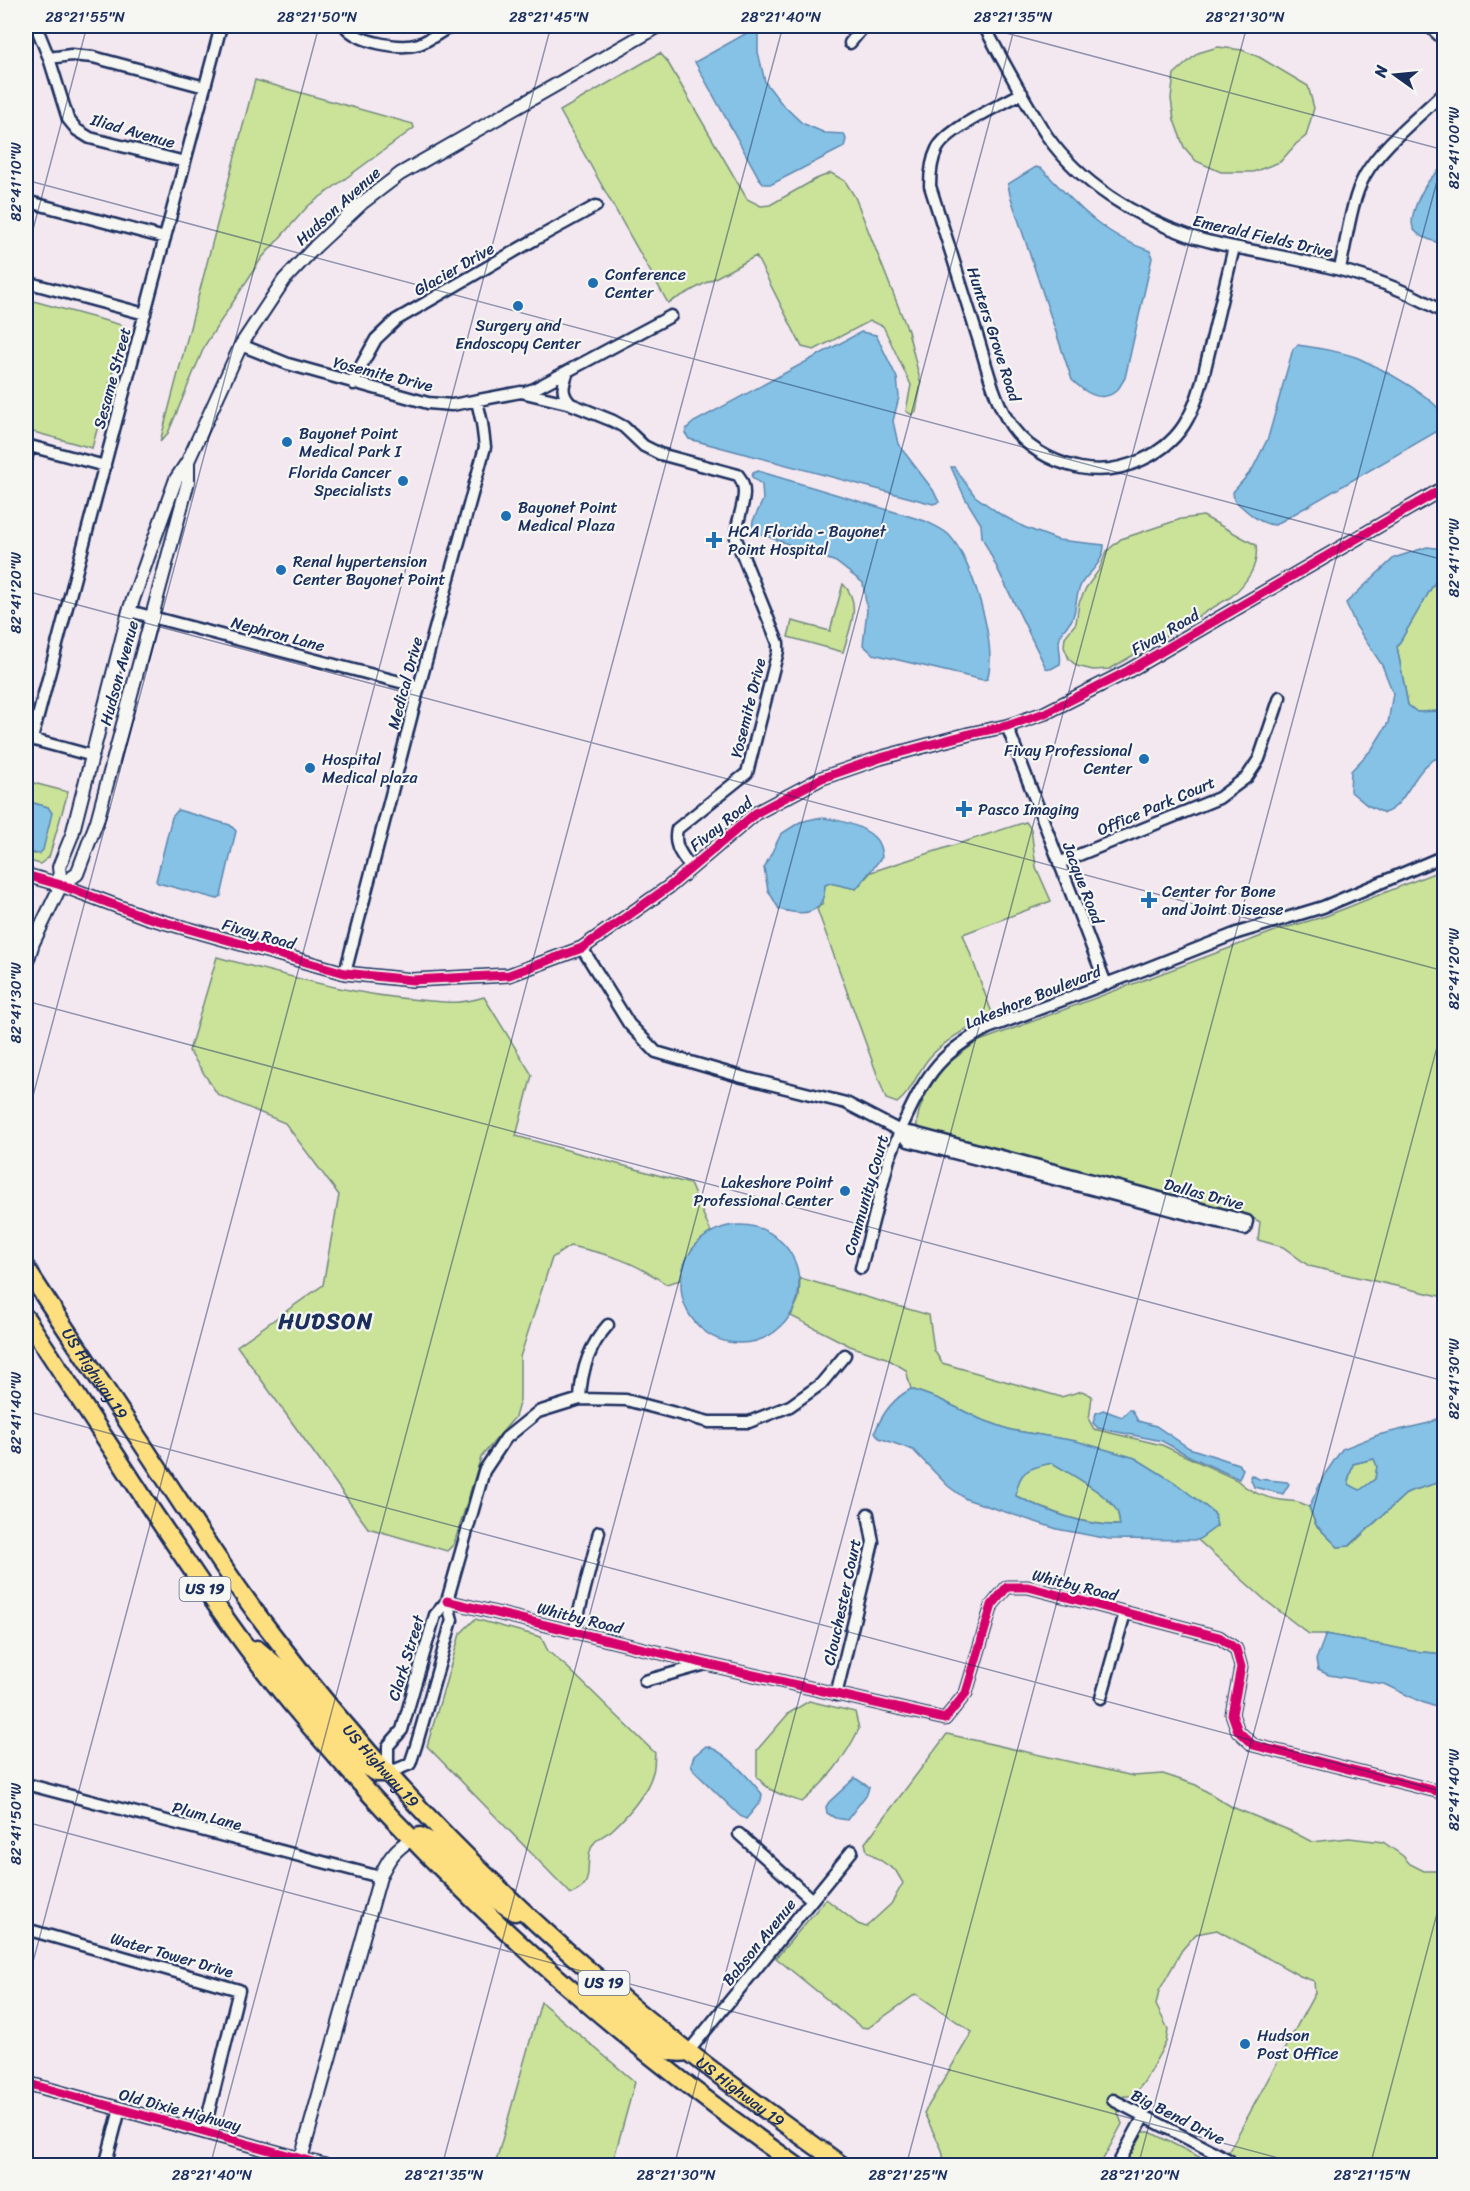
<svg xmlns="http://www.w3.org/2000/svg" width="1470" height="2191" font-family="Sriracha,sans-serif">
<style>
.green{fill:#cae399;stroke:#72897c;stroke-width:1.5}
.water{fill:#85c2e5;stroke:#5b87af;stroke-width:1.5;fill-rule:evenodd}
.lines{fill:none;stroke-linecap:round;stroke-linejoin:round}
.minor-casing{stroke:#1b2f5e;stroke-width:15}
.tertiary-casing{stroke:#1b2f5e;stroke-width:16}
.trunk-casing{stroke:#1b2f5e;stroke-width:21}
.minor{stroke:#f6f6f2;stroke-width:10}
.tertiary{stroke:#f6f6f2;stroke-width:12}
.trunk{stroke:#fddf80;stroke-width:16}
.cycleway-casing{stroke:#f6f6f2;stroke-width:13}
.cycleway{stroke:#d6006c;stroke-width:9}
.ticks{fill:none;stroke:#1b2f5e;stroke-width:1.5;stroke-opacity:0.45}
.poi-dot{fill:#1f6fb2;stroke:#f6f6f2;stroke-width:2}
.labels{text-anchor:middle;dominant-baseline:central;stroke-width:4.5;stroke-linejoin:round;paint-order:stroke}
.shield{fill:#f6f6f2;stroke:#5d6b8a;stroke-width:1.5}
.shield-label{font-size:15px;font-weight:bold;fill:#1b2f5e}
.street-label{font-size:16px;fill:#1b2f5e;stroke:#f6f6f2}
.poi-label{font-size:16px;fill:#1b2f5e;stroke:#f6f6f2;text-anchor:start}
.district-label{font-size:22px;font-weight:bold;letter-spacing:1.5px;fill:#1b2f5e;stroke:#f6f6f2}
.neatline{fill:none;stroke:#1b2f5e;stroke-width:2}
.ticks-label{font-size:15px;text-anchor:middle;fill:#1b2f5e}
</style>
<rect width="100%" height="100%" fill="#f3e7f0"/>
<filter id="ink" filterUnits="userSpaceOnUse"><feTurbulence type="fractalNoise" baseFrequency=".0167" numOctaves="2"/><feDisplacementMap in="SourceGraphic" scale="12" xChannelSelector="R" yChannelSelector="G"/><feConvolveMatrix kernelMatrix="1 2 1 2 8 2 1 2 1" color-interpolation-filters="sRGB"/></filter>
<g filter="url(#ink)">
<!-- green -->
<path class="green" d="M1218,47l24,3 17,7 49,29 6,22 -8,28 -10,8 -16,18 -27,10h-32l-25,-11 -12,-14 -10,-27 -3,-21 3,-25 24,-21z
M660,53l7,8 80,138 14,7 9,-1 46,-26 15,-6 14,8 10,16 53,134 13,53 -5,27 -4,4 -6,-4 5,-26 -28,-59 -13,-5 -56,29 -12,-3 -46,-91 -88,47 -108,-192z
M255,80l158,44 1,4 -106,78 -47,53 -56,86 -37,88 -8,9z
M26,299l99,27 -33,122 -66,-18z
M1203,516l53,29c3,22 -10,38 -25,52l-121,72 -17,1 -16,-4 -8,-7 -5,-12 1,-10 11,-14 3,-20 7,-15 13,-18 8,-19 14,-12 60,-20z
M1439,574l5,3v134l-27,1 -9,-7 -11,-58z
M843,584c20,19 6,46 0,68l-55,-15 4,-16 38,10z
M26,781l42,11 -19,65 -9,7 -14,-4v-8l9,2 13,-47 -22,-6z
M1026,822l5,7 5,38 15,34 -88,33 29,79c-21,14 -45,25 -62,44 -13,14 -17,34 -33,46l-11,-4 -69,-190 6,-6 2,-18 5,-2 26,6 15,-17z
M1444,869v428l-135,-31 -26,-19 -25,-7 2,-18 -7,-4 -336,-89c-2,-20 14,-45 26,-60 9,-10 23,-19 34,-27l301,-112 48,-14z
M217,957c68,18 134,38 203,43 26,2 39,5 64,-3l48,78 -16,61 174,48 21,48c-19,15 -25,24 -30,48l-15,4c-33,-23 -57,-30 -96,-38l-18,12 -32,99v43l-5,17 -34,40 -27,87 -7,7 -79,-23 -131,-182 86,-61 16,-90 -54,-72 -67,-28 -29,-44z
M800,1278l129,37 5,35 8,13 119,34 21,-6 10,5 -3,24 5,9 68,16 75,35c11,11 28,18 44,20 13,2 16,0 28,7l7,18 22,22 12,-1 58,-54 36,-11v173l-32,-3 -86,-17h-17l-44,-34 -67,-60 19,-14 -3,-13 -40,-31 -39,-24 -60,-17 -64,-11 -31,-11 -41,-20 -28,-10 -5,-19 -20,-12 -36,-12 -59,-30 8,-18z
M1374,1459l3,7 -2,13 -15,12 -10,-6 -2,-4 5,-17z
M1052,1463c16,9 57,32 65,48 2,4 2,10 3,14 -36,1 -72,-14 -104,-29 3,-27 11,-28 36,-33z
M475,1619l66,18 7,14 20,17 87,85c-1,6 0,13 -2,19 -5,20 -25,43 -40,57 -5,5 -14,8 -19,14 -13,18 5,41 -23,51l-144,-148 33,-112z
M809,1701l46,11 4,17c-15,30 -31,51 -57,73 -18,-6 -33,-10 -45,-25v-27l32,-37z
M947,1734l186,42 30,-2 33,11 36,22 59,24 21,11 37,-4 34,4 20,14 7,8 14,7h14l6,-8v302h-211l-4,-14 86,-158 -1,-12 -14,-5 -83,-46 -21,4 -14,16 -23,41 -3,14 12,24 -2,13 -22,40 -11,14h-9l-6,17 4,11 -22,41h-155l-3,-15 -18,-37 48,-81 -56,-38 -48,34 -7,-1 -85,-69 50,-59 32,25 8,3 25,-23 12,-21 -7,-12 -29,-20 -2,-8z
M541,2002l94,80 -23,83h-117z
M1143,2132h7l63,32 7,1h-96z"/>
<!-- water -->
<path class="water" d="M754,29l4,6v17l7,30 17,22 20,19 23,10 19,1 2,5 -2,8 -72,37h-8l-5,-6 -64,-116z
M1444,165v80c-9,-4 -22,-6 -29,-14 -9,-10 6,-39 13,-49 4,-6 11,-11 16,-17z
M1036,167l6,2c34,35 59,65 108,82l2,7 -27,120c-3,4 -5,10 -9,13 -15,13 -33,0 -44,-11l-62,-185 -2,-11z
M861,332l15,3 21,43 2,19 -6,24 5,23 35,46 6,12 -6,2 -244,-65 -4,-6 2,-5 7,-6z
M1298,345c19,3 42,6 60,13 20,9 77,38 85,58 2,6 -3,12 -7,16l-161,93c-17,-1 -28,-14 -41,-25l-1,-8 19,-22 16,-32 25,-89z
M951,467h3l21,29 25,18 24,13 34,13 46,5c0,16 -12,25 -21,36 -9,12 -5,29 -12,40 -4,6 -9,9 -11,16 -3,9 2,18 0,27l-9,5 -5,-1 -64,-131 -1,-13 -16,-26z
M758,471l167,50c8,4 18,8 24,14 23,24 50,114 38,144l-4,1 -110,-26 -10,-9 4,-35 -4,-27 -27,-21 -75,-28 -9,-6 1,-7 10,-21 -1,-15 -10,-8 1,-4z
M1427,547l17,2v28l-5,-2 -42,72 11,58 9,7 27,-1v45c-31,6 -35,50 -60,57l-17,-8 -17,-14 1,-20 21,-22 16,-26 5,-30 -11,-28 -26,-39 -10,-23 48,-45z
M26,801l22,6 4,6 -9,37 -4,4 -13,-2z
M178,810l52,15 6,6 -15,65 -4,3 -59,-16 -2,-2 16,-64z
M817,818c17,0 46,7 58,20 5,5 6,12 7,19l-26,32 -26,-6 -5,2c-1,31 -22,31 -46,24l-11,-19 -4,-22 17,-34 19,-12z
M681 1284a59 59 0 1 1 118 0a59 59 0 1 1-118 0Z
M911,1389l28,10 41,20 31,11 65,11 59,17 39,24 40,31 3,13 -19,14 -89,-1 -52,-10 -91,-30 -18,-13 -35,-36 -34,-12 -4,-6c7,-18 19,-34 36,-43zM1052,1463c16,9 57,32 65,48 2,4 2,10 3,14 -35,2 -73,-14 -104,-29 2,-25 12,-28 36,-33z
M1103,1410l19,7 7,-7h3l6,11 18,5 33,22 49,16 5,5 -4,10 -48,-22 -29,-16 -64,-13 -5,-5 3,-10z
M1444,1415v66l-36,11 -59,54 -11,1 -22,-22 -7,-18 16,-33 17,-25 36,-14 51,-12zM1374,1459l3,7 -2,13 -15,11 -10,-5 -2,-4 5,-17z
M1251,1475l8,4 28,3 2,2 -6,10 -29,-7 -4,-10z
M1326,1634l86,17 32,3v56l-25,-9 -35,-17 -55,-9 -11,-5 -2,-10z
M706,1746c20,5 43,32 56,48l-1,7 -15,18 -6,-3 -46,-45 -3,-7 3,-8z
M855,1778l14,9 -2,7 -20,26 -12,-2 -8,-5 -1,-6 3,-5z"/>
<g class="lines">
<defs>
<path id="minor" d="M36,26l13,32 19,61 9,11 13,8 95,24
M345,26c12,16 54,24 74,18 11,-4 22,-13 33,-18
M984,26c20,36 40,75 63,110 34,48 88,81 143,100 27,9 56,13 84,19 60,12 118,25 170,58
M1429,26l15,14
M850,43l14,-17
M49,58l22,-3 22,2 112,30
M1022,93c-23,13 -74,35 -85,56 -6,12 -7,24 -7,37 16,50 32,101 48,152 8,26 15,57 29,81 15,27 44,43 73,49 40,8 89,-13 108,-50 12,-22 16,-46 22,-70 8,-34 16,-68 24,-101
M26,201l139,37
M1340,268c7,-29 11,-68 25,-93 18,-31 54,-58 79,-83
M26,282l119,32
M241,345l47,19 140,39 24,2 69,-13 50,12 42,17 11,6 20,19 16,8 78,21c15,18 -3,43 -2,64l42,104v8l-31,122 -70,56c-4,17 4,25 14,39
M568,371c-5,14 -8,22 3,33
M354,384l7,-18 15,-27 20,-19 138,-80 62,-34
M525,392l9,-3 137,-73
M26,445l79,21
M26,460l3,-14
M129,611l290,76
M1007,726l99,258
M27,738l66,18
M32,739l189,-713
M1059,863l160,-65 28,-21 12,-18 21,-62
M582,948l47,76 27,28 86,25 104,26 54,28c23,-50 36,-77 88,-103l155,-58 94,-37 86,-26 121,-51
M345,973l74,-286 66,-240 -3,-24 -5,-22
M900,1131l14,2 333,88 -2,8 -337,-88z
M861,1268l28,-109 11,-28
M580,1399c1,-28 9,-53 28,-74
M447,1601l259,63 239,55 21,-26 26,-88 15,-18h21l191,50 17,12 5,18 -9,47 6,17 15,14 191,48
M447,1601l5,19 -36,126 -6,18 -22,9v-27l14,-16 33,-115 12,-14 37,-130 22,-33 32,-26 42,-13 46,1 83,22h40l41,-16 31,-22 24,-29
M574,1632l25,-100
M645,1681l61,-17
M836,1695l37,-153 -5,-28
M1101,1698l24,-85
M26,1784l354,93
M739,1834l73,66
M26,1929l213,61 -35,141
M688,2052l164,-201
M1113,2100l116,60
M105,2166l15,-57
M1117,2166l27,-50"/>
<path id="tertiary" d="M26,875l35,10 85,32 199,56 67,7 97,-5 73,-27 88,-62 86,-73 66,-35 58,-20 89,-24 38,-8 38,-13 83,-42 316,-183
M61,885l-2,-18 13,-32 57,-224 20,-57 27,-75 12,-18 53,-116 43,-65 31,-33 47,-44 38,-29 259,-148
M26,965l7,-22 28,-58 16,-11 20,-53 91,-339v-20
M26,2083l301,83
M299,2166l81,-289c8,-18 15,-28 32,-38"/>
<g id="trunk">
<path id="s1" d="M26,1268c43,67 88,133 132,200 35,53 69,107 108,158 107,142 233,271 370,384 67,55 137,106 207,156"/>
<path d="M26,1318c42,64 85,129 127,194 38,56 75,113 117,166 151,188 330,349 527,488"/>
<path d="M257,1649l25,21 80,95 15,8h11"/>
<path d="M412,1839l8,-3 17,8 57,55 21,13"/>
<path d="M580,1996c8,2 17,3 23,6 26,13 52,57 84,50"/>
</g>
</defs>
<!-- minor casing -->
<use href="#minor" class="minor-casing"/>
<!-- tertiary casing -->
<use href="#tertiary" class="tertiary-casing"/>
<!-- trunk casing -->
<use href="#trunk" class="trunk-casing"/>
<!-- minor -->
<use href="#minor" class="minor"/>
<!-- tertiary -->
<use href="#tertiary" class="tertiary"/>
<!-- trunk -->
<use href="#trunk" class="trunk"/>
<defs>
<path id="cycleway" d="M26,875l35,10 85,32 199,56 67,7 97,-5 73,-27 88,-62 86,-73 66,-35 58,-20 89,-24 38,-8 38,-13 83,-42 316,-183
M447,1601l259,63 239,55 21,-26 26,-88 15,-18h21l191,50 17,12 5,18 -9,47 6,17 15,14 191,48
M26,2083l301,83"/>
</defs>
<!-- cycleway casing -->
<use href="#cycleway" class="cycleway-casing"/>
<!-- cycleway -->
<use href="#cycleway" class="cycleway"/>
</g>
</g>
<!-- ticks -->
<path class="ticks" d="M980,26l464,124M26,180l1418,380M26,256l61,-230M26,591l1418,380M26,1001l1418,380M26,1122l293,-1096M26,1411l1418,381M26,1822l1282,344M26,1988l525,-1962M210,2166l573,-2140M442,2166l573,-2140M674,2166l573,-2140M906,2166l538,-2011M1138,2166l306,-1145M1370,2166l74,-279"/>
<!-- markers -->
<g class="poi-dot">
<circle cx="593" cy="283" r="6"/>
<circle cx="518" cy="306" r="6"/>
<circle cx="287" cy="442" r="6"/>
<circle cx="403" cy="481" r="6"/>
<circle cx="506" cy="516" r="6"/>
<path d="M711 531h6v6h6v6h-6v6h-6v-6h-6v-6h6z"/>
<circle cx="281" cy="570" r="6"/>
<circle cx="1144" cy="759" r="6"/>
<circle cx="310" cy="768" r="6"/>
<path d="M961 800h6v6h6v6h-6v6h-6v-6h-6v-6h6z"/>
<path d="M1146 891h6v6h6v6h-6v6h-6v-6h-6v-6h6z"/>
<circle cx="845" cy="1191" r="6"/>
<circle cx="1245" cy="2044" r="6"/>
</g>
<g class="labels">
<!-- shield labels -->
<g class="shield">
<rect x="179.5" y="1577" width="51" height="24" rx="4.5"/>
<rect x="578.5" y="1971" width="51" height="24" rx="4.5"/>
</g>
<g class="shield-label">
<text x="205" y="1589">US 19</text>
<text x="604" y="1983">US 19</text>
</g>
<!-- street labels -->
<g class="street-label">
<text transform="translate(133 131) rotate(16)">Iliad Avenue</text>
<text transform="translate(338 206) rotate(-42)">Hudson Avenue</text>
<text transform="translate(1263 236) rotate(13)">Emerald Fields Drive</text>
<text transform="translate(454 269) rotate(-30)">Glacier Drive</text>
<text transform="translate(994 334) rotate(72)">Hunters Grove Road</text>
<text transform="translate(383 374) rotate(14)">Yosemite Drive</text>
<text transform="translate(112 378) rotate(-75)">Sesame Street</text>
<text transform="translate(1165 632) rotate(-30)">Fivay Road</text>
<text transform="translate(278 634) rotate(15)">Nephron Lane</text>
<text transform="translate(119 673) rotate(-75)">Hudson Avenue</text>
<text transform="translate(405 683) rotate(-75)">Medical Drive</text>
<text transform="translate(748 708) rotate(-76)">Yosemite Drive</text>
<text transform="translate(1156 806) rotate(-23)">Office Park Court</text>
<text transform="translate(721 824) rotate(-39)">Fivay Road</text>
<text transform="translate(1083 883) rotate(69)">Jacque Road</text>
<text transform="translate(259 934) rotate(16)">Fivay Road</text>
<text transform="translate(1033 997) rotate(-22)">Lakeshore Boulevard</text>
<text transform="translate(1204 1194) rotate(15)">Dallas Drive</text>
<text transform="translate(866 1195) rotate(-74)">Community Court</text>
<text stroke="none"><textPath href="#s1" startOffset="126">US Highway 19</textPath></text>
<text transform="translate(1075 1585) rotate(14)">Whitby Road</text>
<text transform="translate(842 1602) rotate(-78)">Clouchester Court</text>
<text transform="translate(580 1618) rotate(14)">Whitby Road</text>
<text transform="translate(406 1658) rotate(-73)">Clark Street</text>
<text stroke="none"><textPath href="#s1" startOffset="612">US Highway 19</textPath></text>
<text transform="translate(207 1816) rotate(15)">Plum Lane</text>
<text transform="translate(759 1942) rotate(-51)">Babson Avenue</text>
<text transform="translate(172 1955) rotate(16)">Water Tower Drive</text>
<text stroke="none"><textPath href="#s1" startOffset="1098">US Highway 19</textPath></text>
<text transform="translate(180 2110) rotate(15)">Old Dixie Highway</text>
<text transform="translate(1178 2117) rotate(27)">Big Bend Drive</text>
</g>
<!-- poi labels -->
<g class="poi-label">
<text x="605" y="274">Conference<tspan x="605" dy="18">Center</tspan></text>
<text x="518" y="325" text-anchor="middle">Surgery and<tspan x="518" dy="18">Endoscopy Center</tspan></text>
<text x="299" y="433">Bayonet Point<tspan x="299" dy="18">Medical Park I</tspan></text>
<text x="391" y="472" text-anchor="end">Florida Cancer<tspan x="391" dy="18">Specialists</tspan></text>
<text x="518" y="507">Bayonet Point<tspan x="518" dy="18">Medical Plaza</tspan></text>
<text x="728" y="531">HCA Florida - Bayonet<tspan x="728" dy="18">Point Hospital</tspan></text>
<text x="293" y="561">Renal hypertension<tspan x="293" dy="18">Center Bayonet Point</tspan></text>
<text x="1132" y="750" text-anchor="end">Fivay Professional<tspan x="1132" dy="18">Center</tspan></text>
<text x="322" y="759">Hospital<tspan x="322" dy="18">Medical plaza</tspan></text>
<text x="978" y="809">Pasco Imaging</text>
<text x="1162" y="891">Center for Bone<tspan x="1162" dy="18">and Joint Disease</tspan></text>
<text x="833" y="1182" text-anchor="end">Lakeshore Point<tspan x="833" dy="18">Professional Center</tspan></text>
<text x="1257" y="2035">Hudson<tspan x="1257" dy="18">Post Office</tspan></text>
</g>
<!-- district labels -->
<g class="district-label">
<text x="326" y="1321">HUDSON</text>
</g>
</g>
<!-- margin -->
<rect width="1470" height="2191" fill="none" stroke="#f6f6f2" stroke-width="66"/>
<!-- north arrow -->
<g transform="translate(1395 75) rotate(285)" stroke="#f6f6f2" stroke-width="4.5" paint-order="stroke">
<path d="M0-4.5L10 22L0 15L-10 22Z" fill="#1b2f5e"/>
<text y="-9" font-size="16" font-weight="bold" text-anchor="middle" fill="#1b2f5e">N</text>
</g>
<rect x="33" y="33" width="1404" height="2125" class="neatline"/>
<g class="ticks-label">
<text x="85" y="22">28°21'55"N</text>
<text x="317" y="22">28°21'50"N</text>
<text x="549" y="22">28°21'45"N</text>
<text x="781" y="22">28°21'40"N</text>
<text x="1013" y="22">28°21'35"N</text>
<text x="1245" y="22">28°21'30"N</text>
<text transform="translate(1454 148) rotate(-90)" y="5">82°41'00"W</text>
<text transform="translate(16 182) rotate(-90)" y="5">82°41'10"W</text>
<text transform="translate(1454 558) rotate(-90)" y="5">82°41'10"W</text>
<text transform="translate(16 593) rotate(-90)" y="5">82°41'20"W</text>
<text transform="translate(1454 969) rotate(-90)" y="5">82°41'20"W</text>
<text transform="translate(16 1003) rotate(-90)" y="5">82°41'30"W</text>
<text transform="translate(1454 1379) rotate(-90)" y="5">82°41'30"W</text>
<text transform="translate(16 1413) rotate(-90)" y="5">82°41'40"W</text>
<text transform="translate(1454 1790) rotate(-90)" y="5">82°41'40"W</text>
<text transform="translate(16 1824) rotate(-90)" y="5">82°41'50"W</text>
<text x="212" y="2180">28°21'40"N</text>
<text x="444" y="2180">28°21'35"N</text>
<text x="676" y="2180">28°21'30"N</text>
<text x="908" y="2180">28°21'25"N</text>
<text x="1140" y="2180">28°21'20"N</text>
<text x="1372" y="2180">28°21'15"N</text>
</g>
</svg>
